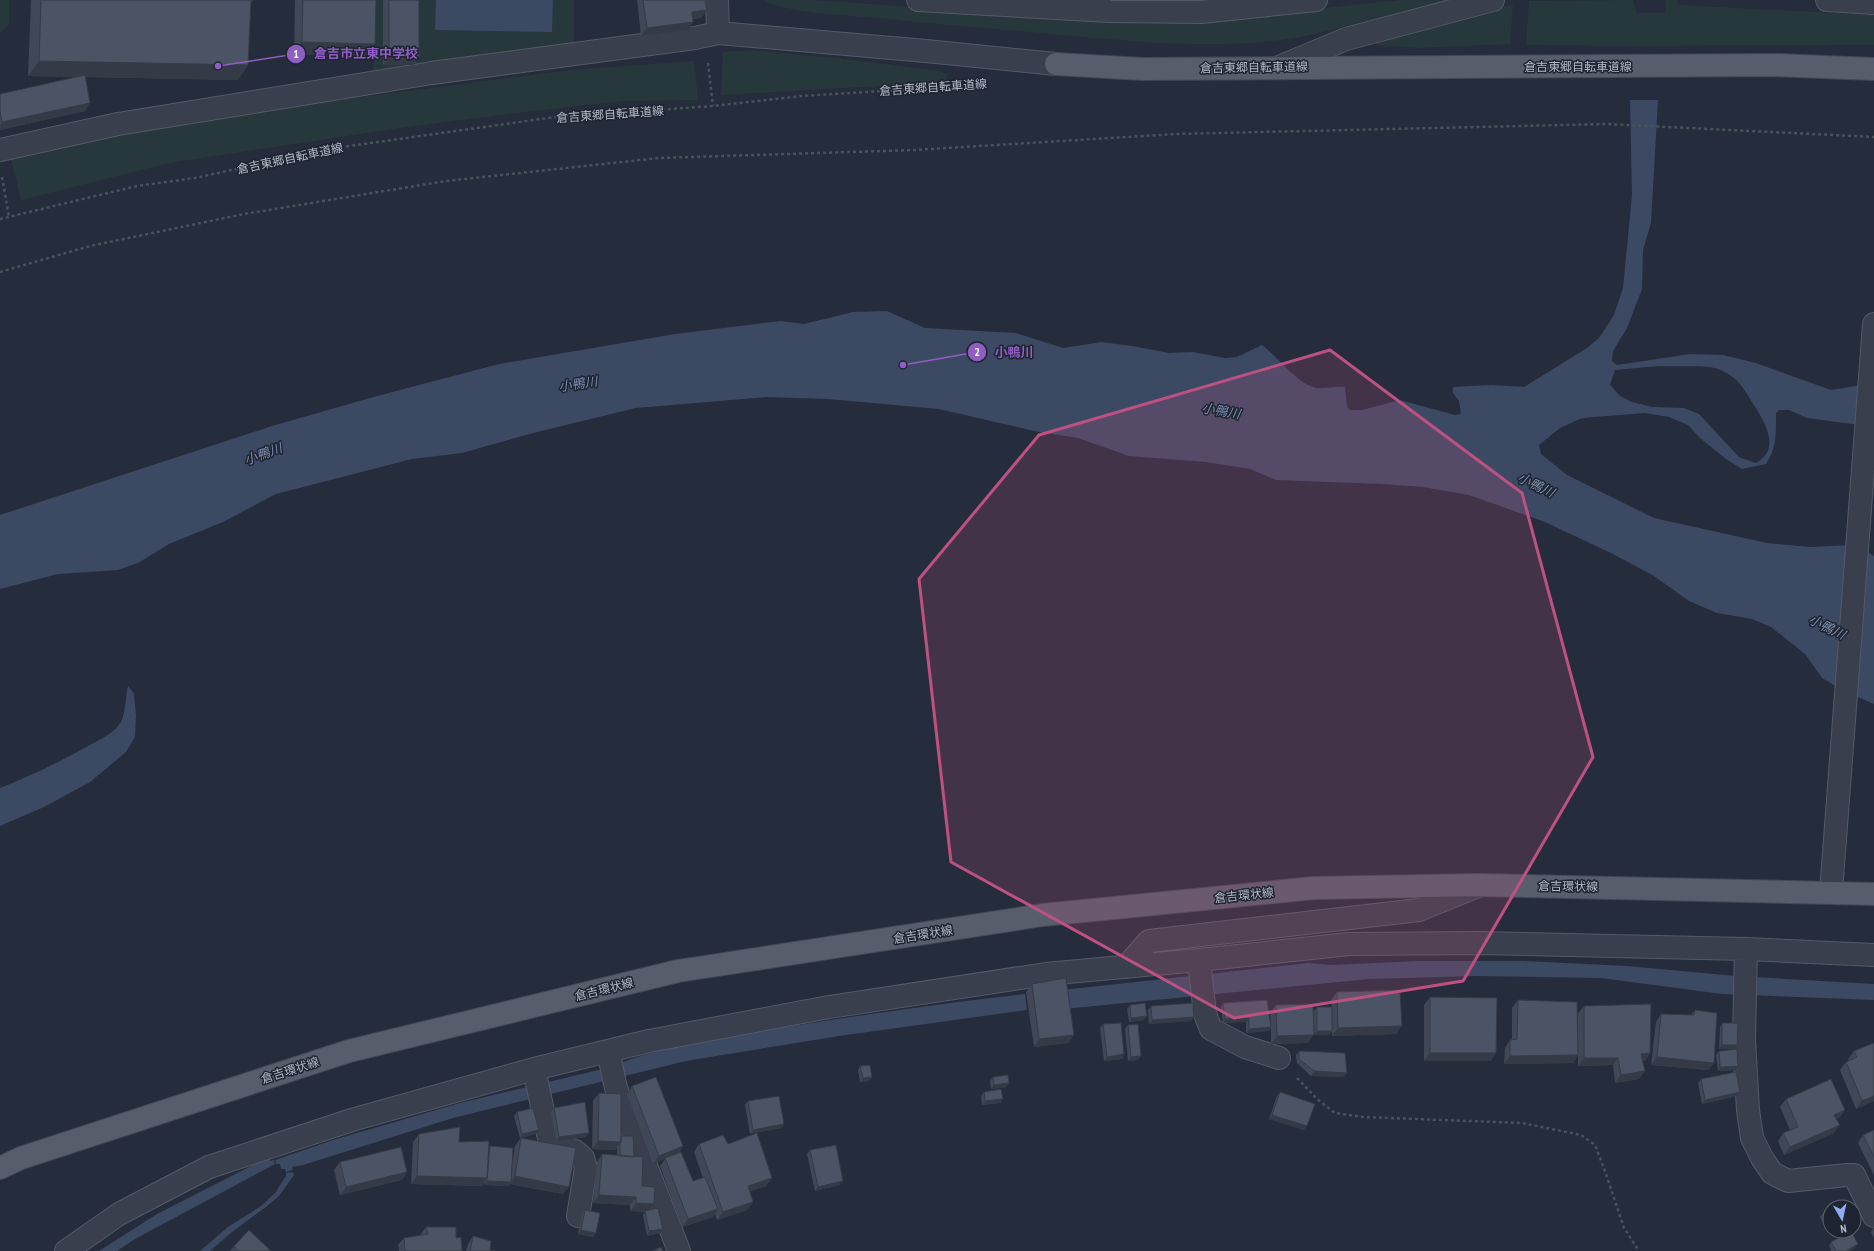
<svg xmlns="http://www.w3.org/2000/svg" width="1874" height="1251" font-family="'PT Sans Narrow','Noto Sans JP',sans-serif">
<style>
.green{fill:#27383c}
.water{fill:#3c4963;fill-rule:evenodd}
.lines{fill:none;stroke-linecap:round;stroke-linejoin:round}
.minor-casing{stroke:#545a67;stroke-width:24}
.major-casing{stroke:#424855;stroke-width:24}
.path{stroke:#455559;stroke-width:2.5;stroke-dasharray:3 3;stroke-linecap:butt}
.minor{stroke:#393f4c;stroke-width:22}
.major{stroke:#575d6b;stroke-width:22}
.wall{fill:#404857}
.shaded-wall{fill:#343b47}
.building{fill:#4b5465;stroke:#343b47}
.marked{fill:#bd5181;fill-opacity:0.2;stroke:#bd5181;stroke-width:3;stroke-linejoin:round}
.labels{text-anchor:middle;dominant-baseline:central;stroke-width:3;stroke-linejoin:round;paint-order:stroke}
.street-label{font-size:12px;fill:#b4bac7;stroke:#1e2431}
.water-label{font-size:13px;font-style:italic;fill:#7e8ead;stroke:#1e2431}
.leader{fill:none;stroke:#8f5ec2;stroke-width:1.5}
.callout-dot{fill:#8f5ec2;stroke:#1e2431;stroke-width:1.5}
.mark-label{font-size:12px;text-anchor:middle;font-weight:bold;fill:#fff}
.callout-label{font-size:13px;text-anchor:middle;font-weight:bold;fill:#8f5ec2;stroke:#1e2431;stroke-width:3;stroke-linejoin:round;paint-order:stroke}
</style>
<rect width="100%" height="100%" fill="#252c3b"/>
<!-- green -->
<path class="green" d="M0,0h9v25l-9,7z
M375,0h199v47l-201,27z
M764,0h50l139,10 316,4 131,-14h61l-165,38c-77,12 -157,4 -235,-3 -61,-6 -121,-10 -181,-17 -26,-2 -97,-5 -116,-18z
M1633,0l4,13h28l1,-13h11l1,5 196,10v30l-255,1 -93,-1 3,-44z
M1513,5l-3,39 -92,4 -40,-3 -3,-3 1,-4z
M752,50l94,9 93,12 9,3 -3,7 -14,2 -210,12 2,-43z
M694,61l4,39 -75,1 -108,12 -115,15 -231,35 -148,37 -10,-41 137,-31 122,-19 299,-39z"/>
<!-- water -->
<path class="water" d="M436,0h117l-1,32 -117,-2z
M1630,100h28l-7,123 -8,27 -1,39 -15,39 -14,23 -1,10 5,4 73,-11 33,1 33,8 75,27 43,-7v44l-67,-9 -18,-8h-10l-3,3c0,19 1,35 -10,51l-24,5 -16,-10 -26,-21 -12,-13 -19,-8 -24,-4 -63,5 -22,10 -21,17 2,9 26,21 87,43 113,25 43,4 43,-2 21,11v148l-30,-13 -22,-13 -17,-24 -34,-27 -19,-8 -35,-6 -28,-12 -35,-25 -41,-22 -68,-32 -76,-27 -46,-8 -40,-3 -107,-4 -26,-11 -44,-7 -77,-6 -51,-18 -44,-7 -95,-22 -111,-10 -62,-2 -130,11 -99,24 -75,21 -50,6 -136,35 -53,28 -54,22 -31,19 -20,7 -60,4 -58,15v-74l272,-89 105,-30 122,-32 176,-30 106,-13 23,3 49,-12 34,-1 38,17 91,5 47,15 38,-6 31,4 37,7 24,-1 32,6 12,-1 25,-12c16,12 35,39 54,43 4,1 22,-2 29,-1l2,20 3,3h12l38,-10 55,15 6,-1 -2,-13 -6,-8v-6l38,-2 33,2 63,-39 12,-10 15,-23 9,-27 9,-93zM1659,366c13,1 45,-1 55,2 6,1 15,6 20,10 5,4 9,10 13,16 11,19 39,52 9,69l-17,-6 -40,-43 -15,-6 -32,-1 -20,-5 -12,-6 -10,-11 5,-15z
M128,686l6,8 2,22 -1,21 -9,15 -36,30 -46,25 -44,19v-38c30,-12 58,-25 86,-41 11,-6 25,-12 33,-22 7,-9 6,-27 9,-39z
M1420,961h103l104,5 109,10 138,8v16l-152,-6 -121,-16 -125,-2 -107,3 -305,30 -2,-19 246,-27 22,2z
M1025,994l2,16 -188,26 -153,25 -233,57 -150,47 -11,2 1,3 -7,2 -1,-3h-4l-1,-5h-4l-1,-4 58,-20 127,-37 147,-35c45,-19 96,-26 144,-35 91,-16 182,-28 274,-39z
M269,1157l1,4 4,-1 1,4 -140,75 -18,12h-18l58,-37z
M293,1172l1,3 -15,21 -13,11 -34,25 -22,19h-10l28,-24 33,-21 14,-13 11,-17v-3z"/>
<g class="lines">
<defs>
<path id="minor" d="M717,0l1,33
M918,0l192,11 91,1 115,-12
M1827,0l47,3
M1279,67l67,-28 147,-39
M0,150l118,-26 314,-51 263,-35 23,-5 208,18 130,13
M1831,892l43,-568
M1746,949l-2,91 4,70 4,28 10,20 10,15 16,8 59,-6h7l20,41
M1199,960l6,54 6,15 34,18 34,11
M1126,967l23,-26 270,-31 59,-24
M608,1051l8,37 63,163
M534,1069l16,74 25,8 8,7 3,10 -8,48
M66,1251l53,-37 90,-47 146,-48 179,-50 74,-18 41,-10 180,-34 217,-33 153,-14 150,-16 132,-1 265,6 128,6"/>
<path id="major" d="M1056,64l86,5 633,-4 99,4
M0,1168l21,-10 328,-107 329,-80 365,-56 271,-27 165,-3 395,9"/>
</defs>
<!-- minor casing -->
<use href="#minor" class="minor-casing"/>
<!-- major casing -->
<use href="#major" class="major-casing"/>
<!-- path -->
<path class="path" d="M708,63l5,43
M2,177l7,40
M0,219l137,-33 58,-8 133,-29 227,-32 158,-11 89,-10 177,-11
M0,272l90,-26 154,-32 202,-33 213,-23 255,-8 262,-16 430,-10 268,13
M1297,1078l20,21 18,14 28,4 159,6 59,12 14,10 11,29 18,54 15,23"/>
<!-- minor -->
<use href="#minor" class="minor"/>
<!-- major -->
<use href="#major" class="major"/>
</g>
<!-- wall -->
<path class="wall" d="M31,0h222l-2,3 -3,62 -10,15 -153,-3v34l-85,19v-36l77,-17 -49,-1z
M295,0h81l-9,56 -73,-2z
M383,0h36v57l-6,8h-30z
M637,0h68l2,10 -6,8 -8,1 -5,11 -47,6z
M1032,984l42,51 -6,8 -34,4 -8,-55z
M1337,992l59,42 -64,2v-21v16l-3,4h-15v-24l3,-4h15l-1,-7z
M1430,997l61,64h-67v-56z
M1518,1000l60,54v-40l6,-8 66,47 -5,8h-2l-4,18 -24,4 -2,-18 -35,1v-11l-5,8 -69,1 1,-16 5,-8h2v-32z
M1223,1003l48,22 -1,-12 6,-8 32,38 -37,1v-16l-3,3 -22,2v-11l-23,1 -2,-16z
M1130,1005l14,15 -15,2 -2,-13z
M1151,1006l43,11 -3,4 -42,3 -1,-14z
M1695,1010l19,53 -6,7 -57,-5 5,-43 5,-8 30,1z
M1722,1023l12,26h-15l1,-22z
M1103,1024l21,30 -2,5 -18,2 -4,-33z
M1128,1025l13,31 -3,4 -10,1 -3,-32z
M1874,1043v58l-18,8 -16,-39 6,-8 3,-1 -1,-2 6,-8z
M1299,1051l45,26 -33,-1 -14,-13 -1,-8z
M1719,1051l16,19 -17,1 -2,-16z
M860,1066l9,15 -9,1 -2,-12z
M993,1077l16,6 -3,4 -15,2 -1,-8z
M1701,1079l36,17 -35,8 -4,-21z
M632,1086l51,60 -5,8 15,27 10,-3 -9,-26 5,-8h29l44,34 -6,8 -16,5 3,11 -6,8 -30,10 -2,-6 -2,3 -31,10 -22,-61 5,-7 -12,5 -26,-70z
M984,1092l19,7 -3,4 -18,2 -1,-9z
M1280,1092l24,38 -35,-11 8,-23z
M599,1093l22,43 13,21 8,29 12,18 -5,7 14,18 -3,4 -13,3 -4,-21 2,-3 -15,-1v-6l-37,-2 4,-41 5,-8 15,1v-8l-2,3 -23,-1 1,-48z
M1786,1099l59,11 -6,8 -2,1 -3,14 -50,22 -6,-14 5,-8 7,-3 -10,-23z
M748,1101l36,23 -3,4 -31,6 -5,-29z
M554,1108l32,29 -30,4 -5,-29z
M517,1112l22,18 -3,4 -15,4 42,56 -53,-10 -2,2 -24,-1v-3l-2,4 -71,-2 2,-42 6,-8 69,14 2,-2 21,27 4,-27 6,-8h-1l-6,-22z
M1874,1130v45l-16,-32 5,-8z
M810,1150l30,35 -25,6 -8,-37z
M340,1162l67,10 -5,8 -62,15 -6,-25z
M1830,1209v21l-3,1 -7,-14 3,-4z
M585,1210l11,23 -3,4 -15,-3 4,-20z
M426,1227l30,11 6,13h-63l-1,-6 6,-7 16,-3z
M1874,1227v11l-3,-6z
M473,1236l17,14 5,1h-29l2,-7z
M1831,1242l24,6 -5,3h-19l-2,-5z
M234,1246l37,5h-41z"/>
<!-- shaded-wall -->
<path class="shaded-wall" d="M707,10l-6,8 -15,2 6,-8z
M693,22l-5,8 -47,6 6,-8z
M302,42l73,2 -8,12 -73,-2z
M389,57h30l-6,8h-30z
M39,61l209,4 -10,15 -210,-4z
M90,103l-5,8 -85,19v-4l2,-4z
M1147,1016l-3,4 -15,2 2,-4z
M1194,1017l-3,4 -42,3 3,-4z
M1249,1018l-3,4 -23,1 2,-4z
M1402,1026l-6,8 -64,2 6,-8z
M1271,1027l-3,4 -22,2 3,-4z
M1317,1031h15l-3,4h-15z
M1074,1035l-6,8 -34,4 5,-8z
M1314,1035l-6,8 -37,1 6,-8z
M1722,1045h15l-3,4h-15z
M1430,1053h66l-5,8h-67z
M1650,1053l-5,8 -9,1 5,-8z
M1124,1054l-2,5 -18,2 3,-4z
M1578,1055l-5,8 -69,1 6,-8z
M1141,1056l-3,4 -10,1 3,-4z
M1657,1057l57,6 -6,7 -57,-5z
M1584,1058h34l-5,7 -35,1z
M1738,1066l-3,4 -17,1 2,-4z
M1314,1071l33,2 -3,4 -33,-1z
M1645,1071l-6,8 -24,4 6,-8z
M872,1077l-3,4 -9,1 3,-4z
M1009,1083l-3,4 -15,2 3,-4z
M1740,1092l-3,4 -35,8 3,-4z
M1874,1096v5l-18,8 6,-8z
M1003,1099l-3,4 -18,2 3,-4z
M1845,1110l-6,8 -10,5 5,-8z
M1272,1115l35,11 -3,4 -35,-11z
M784,1124l-3,4 -31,6 3,-4z
M1840,1125l-6,8 -50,22 6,-8z
M539,1130l-3,4 -16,4 2,-4z
M589,1133l-3,4 -30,4 3,-4z
M598,1141l23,1 -6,8 -23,-1z
M683,1146l-6,8 -24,10 6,-8z
M407,1172l-5,8 -62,15 6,-8z
M417,1176l70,2 -5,8 -71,-2z
M515,1176l54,11 -6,7 -53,-10z
M772,1178l-6,8 -24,8 6,-8z
M487,1181l24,1 -3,4 -24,-1z
M843,1181l-3,4 -25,6 3,-4z
M599,1195l37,2 -6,8 -37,-2z
M753,1202l-6,8 -30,10 6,-8z
M636,1203l18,1 -6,8 -18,-1z
M718,1209l-5,8 -31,10 6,-8z
M663,1229l-3,4 -13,3 2,-5z
M581,1230l15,3 -3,4 -15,-3z
M1858,1244l-3,4 -5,3h-4z"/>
<!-- building -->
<path class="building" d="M41,0h210l-3,65 -209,-4z
M303,0h73l-1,44 -73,-2z
M389,0h30v57h-30z
M643,0h62l2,10 -15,2 1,10 -46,6z
M85,75l5,28 -88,19 -2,-11v-17z
M1066,978l8,57 -35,4 -7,-55z
M1400,990l2,36 -64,2 -1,-36z
M1430,997l67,1 -1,55h-66z
M1267,1000l4,27 -22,2v-11l-24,1 -2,-16z
M1518,1000l59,2 1,53 -68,1v-16l7,-1z
M1145,1003l2,13 -16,2 -1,-13z
M1193,1003l1,14 -42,3 -1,-14z
M1313,1004l1,31 -37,1 -1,-31z
M1651,1004l-1,49 -9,1 4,17 -24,4 -3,-17h-34v-52z
M1317,1007h15v24h-15z
M1695,1010l22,3 -3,50 -57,-6 4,-43 33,1z
M1121,1023l3,31 -17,3 -4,-33z
M1722,1023h16l-1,22h-15z
M1138,1024l3,32 -10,1 -3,-32z
M1874,1043v53l-12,5 -16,-39 11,-5 -3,-6z
M1737,1049l1,17 -18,1 -1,-16z
M1299,1051l46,2 2,20 -33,-2 -15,-12z
M870,1065l2,12 -9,1 -3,-12z
M1736,1072l4,20 -35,8 -4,-21z
M1008,1075l1,8 -15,2 -1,-8z
M656,1077l27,69 -24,10 -27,-70z
M1831,1079l14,31 -11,5 6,10 -50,22 -7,-14 15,-6 -12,-28z
M1001,1089l2,10 -18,2 -1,-9z
M1280,1092l35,12 -8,22 -35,-11z
M599,1093l22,1v48l-23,-1z
M779,1096l5,28 -31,6 -5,-29z
M585,1102l4,31 -30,4 -5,-29z
M533,1108l6,22 -17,4 -5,-22z
M460,1127l-1,15 30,-1 -2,37 -70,-2 2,-42z
M1874,1130v27l-11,-22z
M757,1133l15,45 -24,8 5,16 -30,10 -24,-68 24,-9 5,9z
M621,1136h12l1,21 -14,-1v-13l1,-1z
M521,1138l55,10 -7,39 -54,-11z
M836,1145l7,36 -25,6 -8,-37z
M490,1146l23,2 -2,34 -24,-1z
M401,1147l6,25 -61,15 -6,-25z
M681,1152l12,29 12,-4 13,32 -30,10 -23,-61z
M602,1154l41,3 -1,29 13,1 -1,17 -18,-1v-6l-37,-2z
M1839,1205l1,2h-5z
M658,1208l5,21 -14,2 -4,-20z
M1830,1209v18l-7,-14z
M585,1210l15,3 -4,20 -15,-3z
M426,1227h30v11l5,-1 1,14h-57l-1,-13 24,-4z
M249,1230l22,21h-33l-4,-5z
M1851,1231l7,13 -12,7h-10l-5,-9z
M473,1236l18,5 -1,9 5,1h-25z
M661,1247l2,4h-11z"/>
<!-- marked area -->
<path class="marked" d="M1330,350l192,143 71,264 -130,224 -229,37 -283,-156 -32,-283 120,-144z"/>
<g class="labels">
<!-- street labels -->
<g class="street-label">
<text x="1578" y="66">倉吉東郷自転車道線</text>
<text transform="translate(1254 67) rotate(-1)">倉吉東郷自転車道線</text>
<text transform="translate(933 87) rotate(-4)">倉吉東郷自転車道線</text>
<text transform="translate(610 114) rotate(-4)">倉吉東郷自転車道線</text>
<text transform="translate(290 158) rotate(-12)">倉吉東郷自転車道線</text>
<text transform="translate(1568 886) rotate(1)">倉吉環状線</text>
<text transform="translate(1244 895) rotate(-6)">倉吉環状線</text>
<text transform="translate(923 934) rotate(-9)">倉吉環状線</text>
<text transform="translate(604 989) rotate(-14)">倉吉環状線</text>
<text transform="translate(290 1070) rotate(-18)">倉吉環状線</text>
</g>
<!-- water labels -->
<g class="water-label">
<text transform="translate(578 384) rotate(-8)">小鴨川</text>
<text transform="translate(1221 411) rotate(10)">小鴨川</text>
<text transform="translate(263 454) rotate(-20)">小鴨川</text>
<text transform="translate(1536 485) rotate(26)">小鴨川</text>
<text transform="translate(1827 627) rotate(26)">小鴨川</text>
</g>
</g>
<!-- callouts -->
<path class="leader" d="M218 66L296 54M903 365L977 352"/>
<g class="callout-dot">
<circle cx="218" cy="66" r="4"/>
<circle cx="903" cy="365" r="4"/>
<circle cx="296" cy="54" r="10"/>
<circle cx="977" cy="352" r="10"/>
</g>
<g class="mark-label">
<text x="296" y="58">1</text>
<text x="977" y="356">2</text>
</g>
<g class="callout-label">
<text x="366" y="58">倉吉市立東中学校</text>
<text x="1014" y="357">小鴨川</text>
</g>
<!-- north arrow -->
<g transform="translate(1842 1219) rotate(171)"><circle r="19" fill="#1e2431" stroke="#5a606d"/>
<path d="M0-3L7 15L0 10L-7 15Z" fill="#8fabf1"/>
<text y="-6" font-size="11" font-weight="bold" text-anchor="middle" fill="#b4bac7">N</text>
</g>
</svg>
